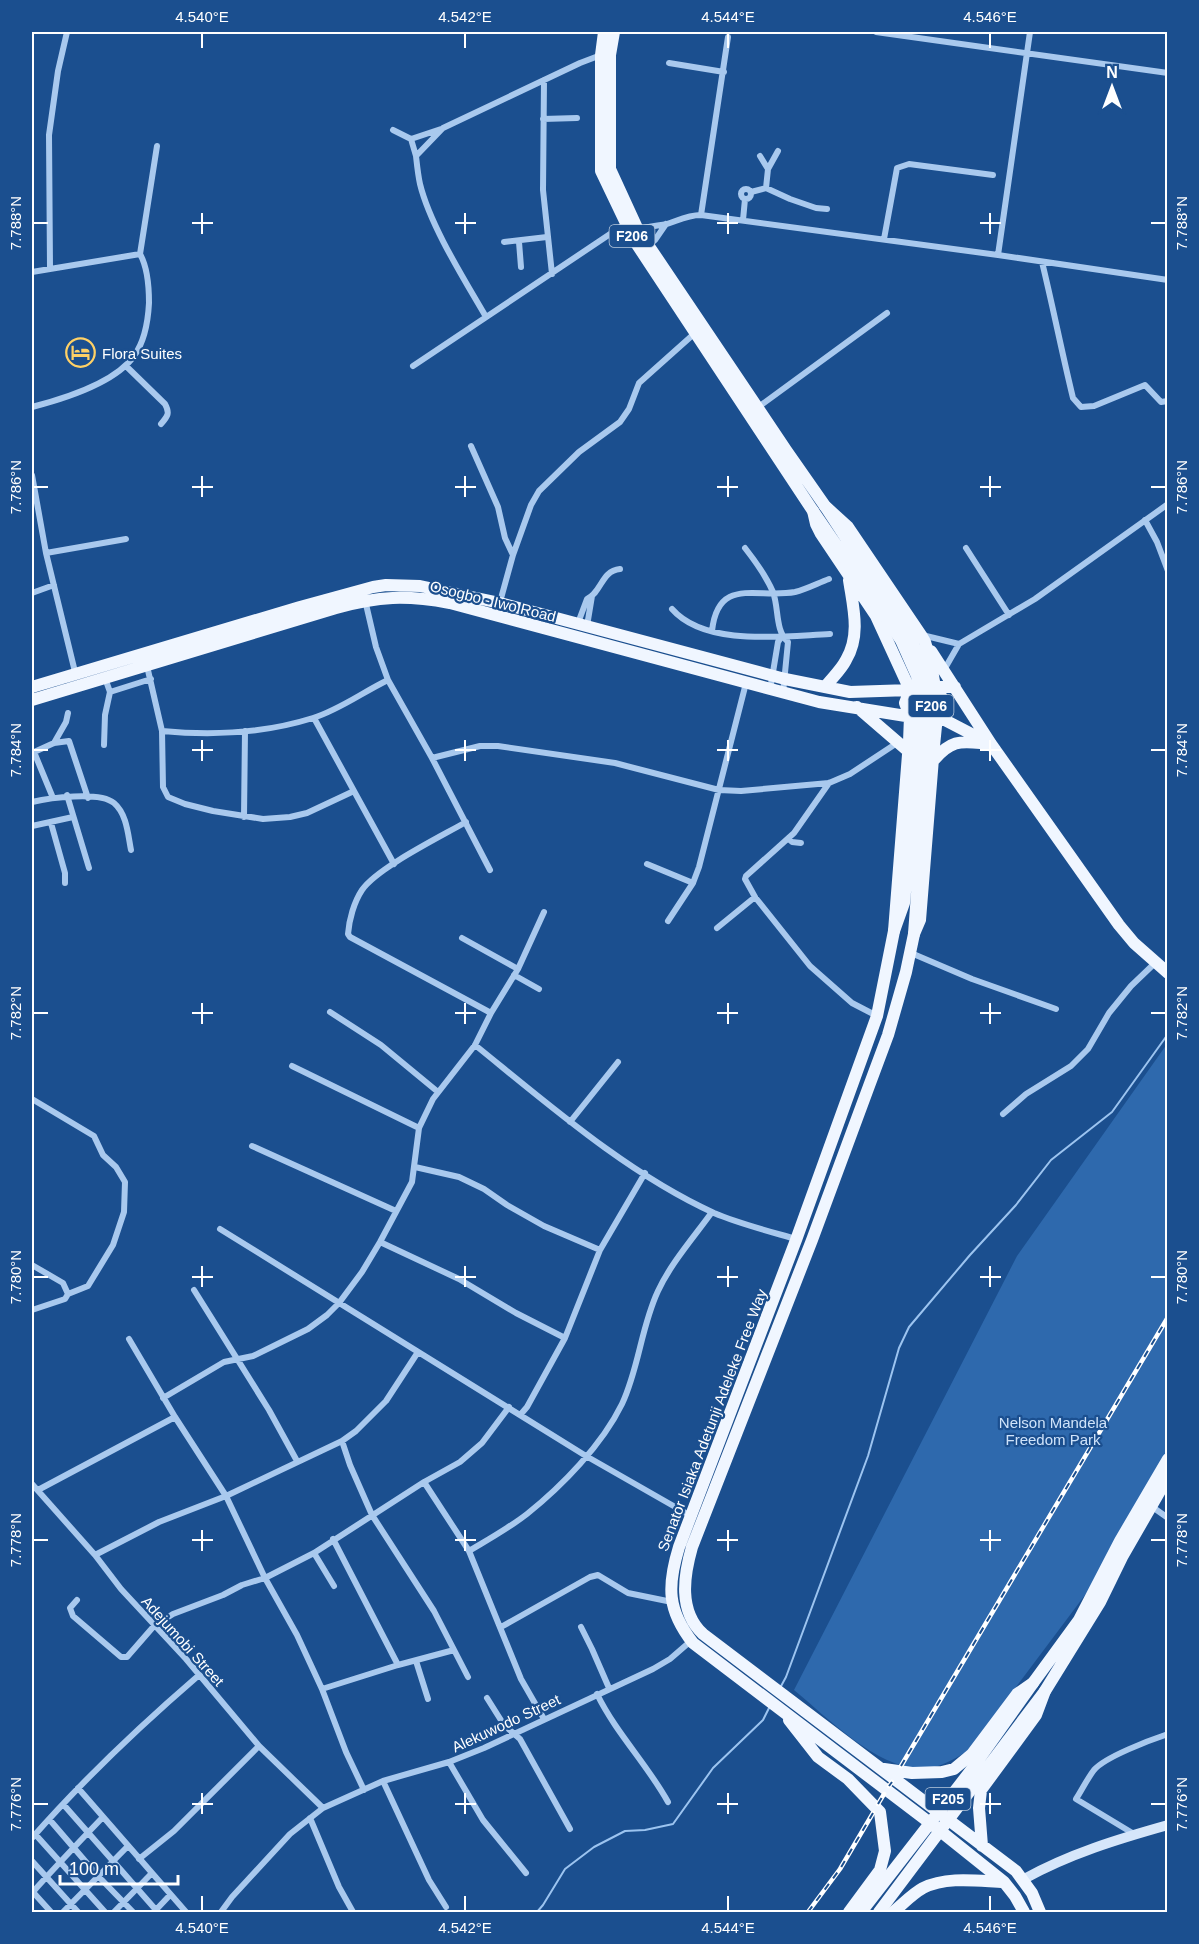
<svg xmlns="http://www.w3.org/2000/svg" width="1199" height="1944" font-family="Arial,sans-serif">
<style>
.green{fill:#2e69ad}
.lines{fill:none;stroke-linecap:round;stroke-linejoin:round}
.stream{stroke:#9cc4f0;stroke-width:2}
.street{stroke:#a9c9ee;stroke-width:6}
.secondary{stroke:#d6e6fa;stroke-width:10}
.primary{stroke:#f0f6ff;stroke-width:12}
.rail-casing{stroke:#fff;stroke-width:4.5}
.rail{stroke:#1b4f8f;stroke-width:2;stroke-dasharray:7;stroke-linecap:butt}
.primary-bridge{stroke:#f0f6ff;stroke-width:12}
.ticks{fill:none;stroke:#fff;stroke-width:2}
.labels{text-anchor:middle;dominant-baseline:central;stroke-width:4.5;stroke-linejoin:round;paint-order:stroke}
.shield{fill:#1b4f8f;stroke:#bbcadd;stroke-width:1.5}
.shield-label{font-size:14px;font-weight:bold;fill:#fff}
.poi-label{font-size:15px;fill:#fff;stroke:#1b4f8f;text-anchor:start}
.street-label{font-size:15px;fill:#fff;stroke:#1b4f8f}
.park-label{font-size:15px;fill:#cfe3fa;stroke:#1b4f8f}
.neatline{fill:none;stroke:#fff;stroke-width:2}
.ticks-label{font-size:15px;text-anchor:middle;fill:#fff}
</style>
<rect width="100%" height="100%" fill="#1b4f8f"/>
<!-- green -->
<path class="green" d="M1167,1044v412l-76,131 -123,164c-14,8 -30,18 -47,18 -46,-2 -93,-51 -127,-79l223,-434z"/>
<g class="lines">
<!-- stream -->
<path class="stream" d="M780,1688l6,-11 82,-221 31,-108 10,-21 61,-72 46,-50 35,-45 61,-48 56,-78
M537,1912l6,-7 22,-36 29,-22 31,-16 20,-1 28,-6 40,-56 50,-48 7,-14"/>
<!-- street -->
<path class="street" d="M876,32l292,41
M669,63l55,9
M544,80l-1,110 9,84
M543,119l34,-1
M393,130l18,9 5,17
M411,139l30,-10
M760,156l8,13
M766,188l2,-19 10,-18
M741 194a5 5 0 1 1 10 0a5 5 0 1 1-10 0Z
M751,192l15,-4 24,11 26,9 11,1
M701,215l27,-178
M743,220l2,-21
M638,230c10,-4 19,-4 29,-6 12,-4 21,-9 34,-9l297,40 170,25
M884,239l13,-71 12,-4 84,11
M504,242l43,-5
M519,242l2,25
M648,246l7,-6 11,-16
M998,255l32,-223
M1042,262c11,45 20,91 31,136l8,9 13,-1 51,-21 16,17 7,-1
M50,268l-1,-133 9,-64 9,-39
M32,272l108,-18
M486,317c-22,-38 -56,-92 -66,-133 -2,-9 -3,-19 -4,-28l27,-28 137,-65 21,-8
M126,366l39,38c5,9 3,12 -4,20
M413,366l212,-142
M32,407c31,-8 83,-24 102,-51 11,-15 14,-34 15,-53 0,-16 -1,-35 -9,-49l17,-108
M757,408l130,-95
M471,446l27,61 7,31 8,17
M32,475l14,78 30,123
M1145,520l12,22 11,29
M745,548c11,14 21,28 28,44 6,16 2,39 15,50l-5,51
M966,548l43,67
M46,553l80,-14
M32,593l22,-8
M365,600l11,47 12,33 44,78 58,112
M500,602l13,-47 18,-50 8,-14 40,-39 41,-30 9,-13 10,-26 56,-50
M672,609c33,38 111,27 158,25
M578,623l9,-24c15,-7 14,-28 33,-30
M587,626l5,-30
M712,631c6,-55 45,-32 83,-39 12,-3 23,-9 34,-13
M922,635l37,9
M147,666l15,65 1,56 5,10 17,7 28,7 50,8 27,-2 17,-4 47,-22
M944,670l15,-26 76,-45 133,-95
M770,690l8,-48 4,-6
M110,692l41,-13
M314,718l80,146
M162,731c50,5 103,2 151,-13 26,-8 50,-26 75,-38
M54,743l12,-21 2,-9
M104,745l1,-30 5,-23 -5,-14
M34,752l19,46
M32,753l22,-10 15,-2 19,57
M432,758l48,-12h18l117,17 104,27 22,1 88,-8 21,-9 47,-31
M829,783l-35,50 -48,43 -1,3 10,18 55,69 42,37 25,13
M67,795l22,73
M32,802c17,-4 67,-11 82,1 13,11 14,32 17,47
M244,817l1,-86
M466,822c-26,15 -89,46 -104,68 -8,12 -13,30 -14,44l2,3 141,76
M51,823l14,50v10
M32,826l41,-9
M789,839l3,3 9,1
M647,864l46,19
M668,921l25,-38 6,-16 47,-184
M717,928l38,-31
M462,938l56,31
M911,953l61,26 84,30
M514,975l25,14
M330,1012l51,33 57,47
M475,1045c73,59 153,129 239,168 26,11 54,18 82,26
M292,1066l127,62
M32,1099l62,37 9,19 13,12 9,15 -1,30 -11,33 -25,41 -20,8
M1003,1114l23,-20 45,-28 17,-17 21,-36 22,-27 24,-23
M570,1122l48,-60
M252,1146l144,65
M415,1167l44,10 25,12 23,16 37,21 56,24
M220,1229l366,227 105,60
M380,1242l79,37 57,34 49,25
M32,1265l31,18 5,11 -3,5 -33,11
M194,1290l75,120 28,51
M129,1339l46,78 51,79 39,82 32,57 25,54 24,63 18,38
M163,1398l61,-36 29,-6 55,-27 19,-14 12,-12 23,-31 18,-30 32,-60 7,-54 14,-29 42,-54 16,-32 27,-44 26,-57
M521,1414l6,-7 38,-69 35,-88 45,-77
M342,1441l8,24 22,50 62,96 34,66
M424,1482l45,69 52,128 23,40
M32,1484l63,71 26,34 65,70 73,87 64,62
M38,1490l137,-73
M1151,1506l17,12
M333,1539l65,126
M469,1551c20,-12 40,-23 58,-37 35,-28 75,-69 95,-110 17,-36 19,-77 36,-113 13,-28 36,-54 54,-79
M314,1553l20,33
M95,1555l64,-33 67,-26 116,-55 14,-10 30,-30 32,-49
M77,1600l-7,8 3,8 48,41h6l27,-31 19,-12 50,-19 19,-10 23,-7 49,-25 110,-71 36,-20 22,-19 27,-36
M501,1627l89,-50 8,-2 30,18 44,9
M581,1627l11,22 17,39
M416,1661l12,38
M322,1689l76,-24 56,-15
M597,1694c19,39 50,70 71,108
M487,1698l17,27 16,14 50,90
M449,1762l34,58 43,53
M383,1781l46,99 17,27
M78,1788l108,124
M63,1804l93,106
M310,1818l29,69 14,25
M49,1819l49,57 35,36
M35,1834l70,78
M1134,1834l-58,-35c6,-9 11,-20 18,-29 11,-13 56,-30 74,-36
M32,1838c51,-58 108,-112 166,-162
M139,1859l35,-28 85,-85
M32,1861l46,51
M32,1891l19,21
M32,1893c23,-26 47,-51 71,-76
M63,1912l64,-65
M114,1912l37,-38
M154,1912l16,-17
M221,1912l11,-15 58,-63 33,-26 60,-27 66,-19 35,-14 169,-79 17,-10 22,-19"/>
<!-- secondary -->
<path class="secondary" d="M1024,1879c45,-25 94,-40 144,-54"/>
<!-- primary -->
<path class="primary" d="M604,32l-3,23v116l33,69 179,271 3,13 5,10 55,82 34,74
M614,32l-4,23v114l28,61 148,220 39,56 23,21 73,108 4,7 5,17 5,28 4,4 4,10 -2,10 -4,5 -3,30 -14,174 -6,14 -8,38 -18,63 -19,51 -57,154 -120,307c-8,28 -14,64 11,87l313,237 16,22 8,19
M931,651l60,93 128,181 15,18 34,30
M32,687l268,-80 73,-20 13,-2 34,1 80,17 285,76 65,13 60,-2
M825,687c7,-9 16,-17 21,-27 15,-25 7,-53 3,-80
M955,687h-20l-11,-3h-5l-9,6 -5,13 5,13 -1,26 -15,189 -17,85 -81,224 -117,307c-12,39 -12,63 14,96l241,183 70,56 11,14 9,16
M32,700l304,-92c43,-12 70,-13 114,-5l369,99 93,15
M857,707l51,44
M937,716l50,26
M933,761c20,-24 30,-19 58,-17
M789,1720l29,37 30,22 32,33 5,39 -5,19 -31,42
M884,1769l28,4 30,-1 12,-3 18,-15 45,-60 16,-11 46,-63 41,-79 48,-82
M982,1846l-3,-38 2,-18 55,-75 9,-24 55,-89 22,-45 46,-80
M893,1912c9,-7 19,-18 30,-24 24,-12 55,-7 81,-6"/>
<defs>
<path id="rail" d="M901,1766l267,-449
M889,1786l3,-4
M878,1804l6,-10
M808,1912l32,-43 33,-56"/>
</defs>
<!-- rail casing -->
<use href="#rail" class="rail-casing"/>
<!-- rail -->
<use href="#rail" class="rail"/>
<!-- primary-bridge -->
<path class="primary-bridge" d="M825,506l82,125 19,40 5,35 -17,228
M813,511l88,129 16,36 4,35 -6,76 -11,116 -10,28
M861,1912l108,-139 64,-90
M879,1912l166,-221"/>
</g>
<!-- ticks -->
<path class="ticks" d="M202,33v15M465,33v15M728,33v15M990,33v15M202,213v21M465,213v21M728,213v21M990,213v21M33,223h15M192,223h21M455,223h21M717,223h21M980,223h21M1151,223h15M202,476v21M465,476v21M728,476v21M990,476v21M33,487h15M192,487h21M455,487h21M717,487h21M980,487h21M1151,487h15M202,740v21M465,740v21M728,740v21M990,740v21M33,750h15M192,750h21M455,750h21M717,750h21M980,750h21M1151,750h15M202,1003v21M465,1003v21M728,1003v21M990,1003v21M33,1013h15M192,1013h21M455,1013h21M717,1013h21M980,1013h21M1151,1013h15M202,1266v21M465,1266v21M728,1266v21M990,1266v21M33,1277h15M192,1277h21M455,1277h21M717,1277h21M980,1277h21M1151,1277h15M202,1530v21M465,1530v21M728,1530v21M990,1530v21M33,1540h15M192,1540h21M455,1540h21M717,1540h21M980,1540h21M1151,1540h15M202,1793v21M465,1793v21M728,1793v21M990,1793v21M33,1804h15M192,1804h21M455,1804h21M717,1804h21M980,1804h21M1151,1804h15M202,1896v15M465,1896v15M728,1896v15M990,1896v15"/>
<!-- icons -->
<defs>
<symbol id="hotel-ring" viewBox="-11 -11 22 22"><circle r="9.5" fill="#1b4f8f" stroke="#ffd166" stroke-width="1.5"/><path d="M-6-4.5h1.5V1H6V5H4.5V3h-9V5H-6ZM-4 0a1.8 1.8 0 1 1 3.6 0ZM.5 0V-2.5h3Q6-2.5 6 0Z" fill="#ffd166"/></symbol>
</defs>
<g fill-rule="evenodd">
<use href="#hotel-ring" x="64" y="336" width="33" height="33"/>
</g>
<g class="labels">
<!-- shield labels -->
<g class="shield">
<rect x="609.5" y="225" width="45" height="22" rx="4.5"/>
<rect x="908.5" y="695" width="45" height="22" rx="4.5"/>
<rect x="925.5" y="1788" width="45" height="22" rx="4.5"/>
</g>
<g class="shield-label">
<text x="632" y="236">F206</text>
<text x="931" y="706">F206</text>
<text x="948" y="1799">F205</text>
</g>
<!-- poi labels -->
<g class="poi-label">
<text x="102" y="353">Flora Suites</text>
</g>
<!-- street labels -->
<g class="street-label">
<text transform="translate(493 601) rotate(14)">Osogbo - Iwo Road</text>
<text transform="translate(712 1420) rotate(-69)">Senator Isiaka Adetunji Adeleke Free Way</text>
<text transform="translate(183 1641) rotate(48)">Adejumobi Street</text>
<text transform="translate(506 1723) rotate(-25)">Alekuwodo Street</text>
</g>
<!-- park labels -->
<g class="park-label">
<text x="1053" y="1422">Nelson Mandela<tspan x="1053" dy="17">Freedom Park</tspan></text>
</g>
</g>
<!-- border -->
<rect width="1199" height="1944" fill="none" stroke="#1b4f8f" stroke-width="66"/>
<!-- north arrow -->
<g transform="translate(1112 87)" stroke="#1b4f8f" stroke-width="4.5" paint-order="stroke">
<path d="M0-4.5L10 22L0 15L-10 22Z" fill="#ffffff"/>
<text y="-9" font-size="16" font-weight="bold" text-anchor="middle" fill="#ffffff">N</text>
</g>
<!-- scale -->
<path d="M60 1875v9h118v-9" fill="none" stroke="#ffffff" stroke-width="3"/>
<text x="69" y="1875" font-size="18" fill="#ffffff" stroke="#1b4f8f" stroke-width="4.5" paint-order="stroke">100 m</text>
<rect x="33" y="33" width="1133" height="1878" class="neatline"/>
<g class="ticks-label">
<text x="202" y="22">4.540°E</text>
<text x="465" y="22">4.542°E</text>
<text x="728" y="22">4.544°E</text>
<text x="990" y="22">4.546°E</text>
<text transform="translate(16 223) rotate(-90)" y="5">7.788°N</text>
<text transform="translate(1182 223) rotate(-90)" y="5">7.788°N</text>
<text transform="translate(16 487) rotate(-90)" y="5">7.786°N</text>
<text transform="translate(1182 487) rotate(-90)" y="5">7.786°N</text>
<text transform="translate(16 750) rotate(-90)" y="5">7.784°N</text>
<text transform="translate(1182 750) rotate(-90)" y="5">7.784°N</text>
<text transform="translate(16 1013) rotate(-90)" y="5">7.782°N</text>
<text transform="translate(1182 1013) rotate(-90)" y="5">7.782°N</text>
<text transform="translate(16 1277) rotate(-90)" y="5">7.780°N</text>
<text transform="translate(1182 1277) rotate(-90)" y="5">7.780°N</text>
<text transform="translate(16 1540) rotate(-90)" y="5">7.778°N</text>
<text transform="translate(1182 1540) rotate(-90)" y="5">7.778°N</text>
<text transform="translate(16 1804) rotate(-90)" y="5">7.776°N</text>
<text transform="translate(1182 1804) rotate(-90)" y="5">7.776°N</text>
<text x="202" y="1933">4.540°E</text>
<text x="465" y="1933">4.542°E</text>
<text x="728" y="1933">4.544°E</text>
<text x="990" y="1933">4.546°E</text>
</g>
</svg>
